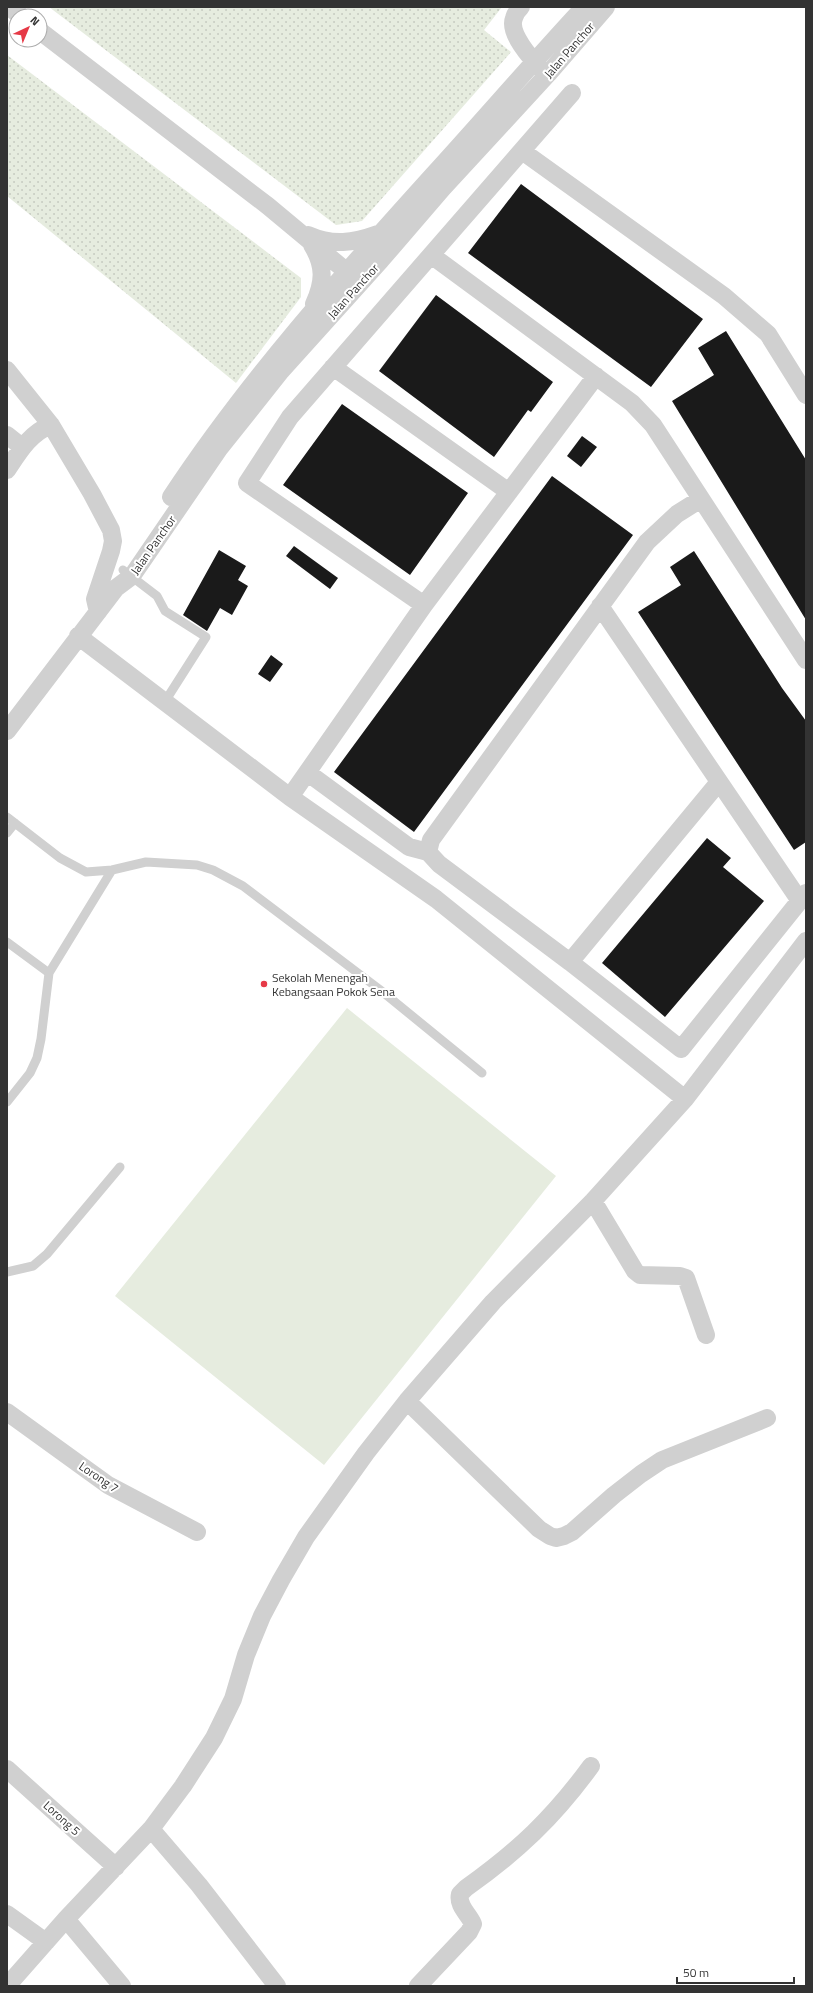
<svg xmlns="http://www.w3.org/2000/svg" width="813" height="1993" font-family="'Titillium Web',sans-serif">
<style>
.grass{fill:url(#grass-dots)}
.garden{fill:#e6ecdf}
.building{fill:#1a1a1a}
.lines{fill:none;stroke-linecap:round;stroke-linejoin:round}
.service{stroke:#d0d0d0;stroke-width:9}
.minor{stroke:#d0d0d0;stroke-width:18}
.poi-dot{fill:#e63946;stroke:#fff;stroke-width:1.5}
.labels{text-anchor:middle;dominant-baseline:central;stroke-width:4;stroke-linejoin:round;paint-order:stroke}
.street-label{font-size:12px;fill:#333;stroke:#fff}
.poi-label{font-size:12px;fill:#333;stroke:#fff;text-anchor:start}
</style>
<defs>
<pattern id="grass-dots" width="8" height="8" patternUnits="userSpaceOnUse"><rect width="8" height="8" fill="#e6ecdf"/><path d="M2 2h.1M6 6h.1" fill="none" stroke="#c6cbc0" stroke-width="1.8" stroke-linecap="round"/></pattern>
</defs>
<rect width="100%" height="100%" fill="#fff"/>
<!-- grass -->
<path class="grass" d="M49,7h453l-18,23 27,22 -149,169 -26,4z
M7,55l294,223v19l-65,86 -229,-187z"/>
<!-- garden -->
<path class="garden" d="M347,1008l209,168 -232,289 -209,-169z"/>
<!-- building -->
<path class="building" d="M521,184l182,135 -52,68 -183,-134z
M436,295l117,87 -22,30 -3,-2 -34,47 -115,-86z
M726,331l80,129v160l-134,-219 42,-26 -16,-27z
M342,404l126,89 -58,82 -127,-90z
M582,436l15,11 -16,20 -14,-11z
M552,476l81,59 -219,297 -80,-60z
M294,546l44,32 -8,11 -44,-33z
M219,550l27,16 -8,14 10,6 -16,29 -12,-7 -13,23 -24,-16z
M694,551l88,137 24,33v121l-12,8 -156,-238 43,-27 -11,-18z
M271,655l12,9 -13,18 -12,-8z
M707,838l24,20 -8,9 41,34 -99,116 -63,-54z"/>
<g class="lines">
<!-- service -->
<path class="service" d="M123,570l34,26 8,15 41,26 -42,66
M7,817l53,41 26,14 26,-2 34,-8 51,3 16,5 30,16 136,103 103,84
M7,833l8,-10
M7,942l42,31
M7,1102l23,-29 7,-15 4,-19 8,-66 63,-103
M7,1272l26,-6 14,-12 73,-87"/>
<!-- minor -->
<path class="minor" d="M9,7l12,9
M521,7c-3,3 -6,7 -7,11 -6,15 17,41 28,51
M40,31l228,175 78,65 2,11
M522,151l202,145 44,38 38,61
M308,235c25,11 45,8 70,-1
M312,245c13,21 12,37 2,59
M431,255l201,148 21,22 153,235
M333,367l176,125
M7,370l44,55 41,69 19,36 2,11 -2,10 -16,48 3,13
M7,435l15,12
M7,470c12,-18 23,-37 44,-45
M171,497c77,-117 169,-219 262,-322 51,-56 100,-113 151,-168
M701,499l-24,15 -30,28 -216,298 -3,12 11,12 131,98 149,-180
M424,605l-177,-122 43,-66 282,-324
M600,606l200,295
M78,636l212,161 146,102 249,200
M7,731l109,-143 16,-12 87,-127 62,-78 100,-111 62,-72 105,-114 58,-67
M308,773l101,74 19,5
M290,797l134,-192 172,-229
M570,962l111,87 125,-156
M593,1201l42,70 5,4 40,1 6,2 20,57
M407,1401l132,128 11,7 6,2 8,-2 8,-4 42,-37 27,-21 21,-14 105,-42
M7,1412l101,73 89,47
M7,1769l109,98
M7,1914l39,28
M66,1919l56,67
M7,1986l59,-67 85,-90
M277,1986l-78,-101 -48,-56 32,-43 31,-48 19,-39 13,-44 16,-39 19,-36 25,-43 60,-84 41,-52 86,-99 100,-101 92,-102 121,-158
M418,1986l51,-54 4,-8c-4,-10 -16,-18 -13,-30l6,-6c52,-37 87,-70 125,-122"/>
</g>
<!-- markers -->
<circle class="poi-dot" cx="264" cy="984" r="4"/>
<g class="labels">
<!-- street labels -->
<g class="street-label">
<text transform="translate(569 50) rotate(-49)">Jalan Panchor</text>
<text transform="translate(353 291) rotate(-48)">Jalan Panchor</text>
<text transform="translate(153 545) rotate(-55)">Jalan Panchor</text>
<text transform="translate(99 1477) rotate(34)">Lorong 7</text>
<text transform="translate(62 1818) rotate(42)">Lorong 5</text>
</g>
<!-- poi labels -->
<g class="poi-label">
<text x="272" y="977">Sekolah Menengah<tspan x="272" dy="14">Kebangsaan Pokok Sena</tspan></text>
</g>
</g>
<!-- border -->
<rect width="813" height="1993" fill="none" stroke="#333333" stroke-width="16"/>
<!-- north arrow -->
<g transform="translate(28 28) rotate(44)"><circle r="19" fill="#ffffff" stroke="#adadad"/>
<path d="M0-3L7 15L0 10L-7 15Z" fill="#e63946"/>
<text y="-6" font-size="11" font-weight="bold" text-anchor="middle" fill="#333333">N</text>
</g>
<!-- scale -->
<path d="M677 1977v6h117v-6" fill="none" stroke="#333333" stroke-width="2"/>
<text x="683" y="1977" font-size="12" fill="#333333" stroke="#ffffff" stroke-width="3" paint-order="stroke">50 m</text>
</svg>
